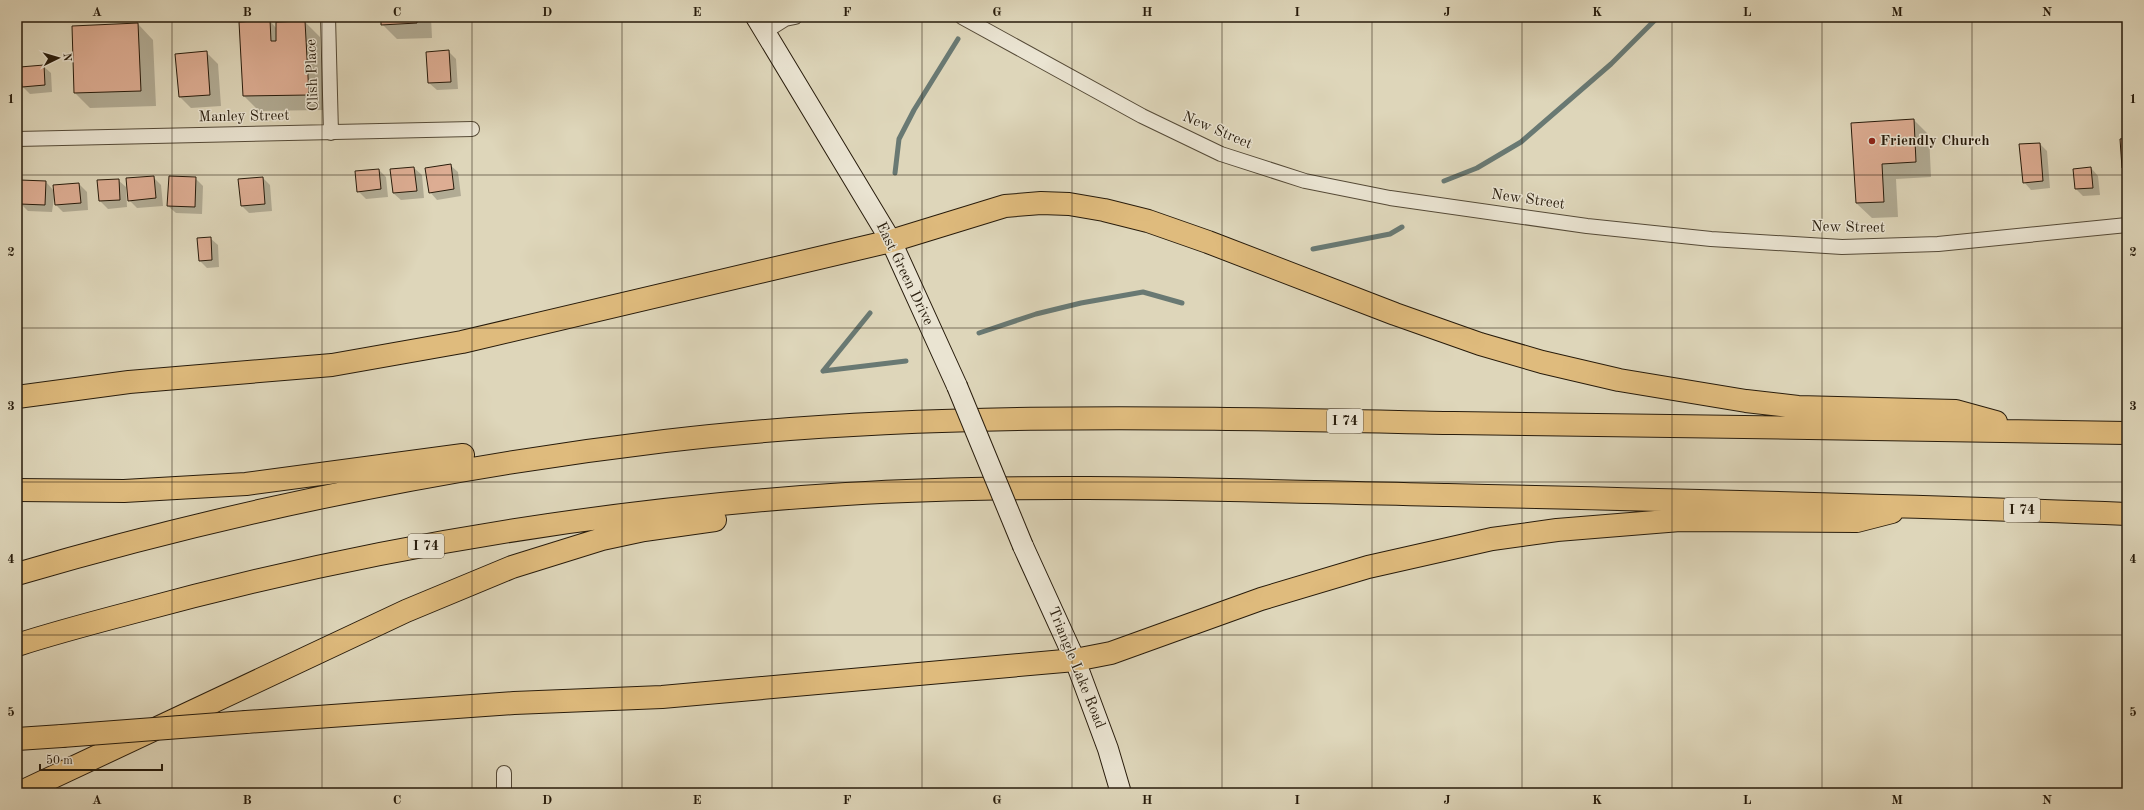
<svg xmlns="http://www.w3.org/2000/svg" width="2144" height="810" font-family="'Old Standard TT',serif">
<style>
.shadow{fill:#0003}
.lines{fill:none;stroke-linecap:round;stroke-linejoin:round}
.stream{stroke:#697973;stroke-width:5}
.building{fill:#ddad93;stroke:#271b0b}
.street-casing{stroke:#554a37;stroke-width:16}
.secondary-casing{stroke:#271b0b;stroke-width:22}
.highway-casing{stroke:#271b0b;stroke-width:24}
.street{stroke:#eae4d2;stroke-width:14}
.secondary{stroke:#eae4d2;stroke-width:20}
.highway{stroke:#dfbb7d;stroke-width:22}
.secondary-bridge-casing{stroke:#271b0b;stroke-width:22;stroke-linecap:butt}
.highway-bridge-casing{stroke:#271b0b;stroke-width:24;stroke-linecap:butt}
.secondary-bridge{stroke:#eae4d2;stroke-width:20}
.highway-bridge{stroke:#dfbb7d;stroke-width:22}
.grid{fill:none;stroke:#271b0b;stroke-width:1;stroke-opacity:0.55}
.poi-dot{fill:#8f2418;stroke:#eae4d2;stroke-width:1.5}
.labels{text-anchor:middle;dominant-baseline:central;stroke-width:3;stroke-linejoin:round;paint-order:stroke}
.shield{fill:#eae4d2;stroke:#625747;stroke-width:1}
.shield-label{font-size:14px;font-weight:bold;fill:#271b0b}
.street-label{font-size:15px;fill:#271b0b;stroke:#eae4d2}
.poi-label{font-size:15px;font-weight:bold;fill:#271b0b;stroke:#eae4d2;text-anchor:start}
.neatline{fill:none;stroke:#271b0b;stroke-width:1.5}
.grid-label{font-size:13px;text-anchor:middle;font-weight:bold;fill:#271b0b}
</style>
<rect width="100%" height="100%" fill="#ded6ba"/>
<filter id="stains"><feTurbulence type="fractalNoise" baseFrequency=".005" numOctaves="4"/><feColorMatrix values="0 0 0 0 .2 0 0 0 0 .09 0 0 0 0 .02 0 0 0 .5 -.17"/></filter>
<radialGradient id="worn" r=".72"><stop offset=".6" stop-color="#630" stop-opacity="0"/><stop offset="1" stop-color="#630" stop-opacity=".3"/></radialGradient>
<!-- shadow -->
<path class="shadow" d="M17,17h58v1h-58z
M361,17h70l1,21 -35,1 -15,-15v-4l-17,1z
M270,21l7,8 28,-7 15,15 3,73 -64,1 -15,-15z
M138,24l15,16 3,66 -66,2 -15,-15z
M448,51l8,8 2,30 -21,1 -8,-7 -2,-30z
M206,52l12,12 3,42 -30,2 -11,-11z
M43,66l8,7 1,19 -22,2 -7,-7z
M1914,120l15,15 2,42 -35,2 2,38 -26,1 -16,-15 -4,-79z
M2040,144l7,7 3,37 -19,2 -7,-8z
M450,165l8,7 3,24 -24,4 -7,-8z
M414,168l8,7 2,23 -23,2 -8,-7z
M2091,168l7,8 2,19 -17,1 -7,-7z
M379,170l7,7 2,20 -22,2 -8,-8z
M153,177l8,8 2,21 -26,2 -8,-8z
M195,178l8,8 -1,28 -26,-1 -8,-7z
M263,178l7,7 2,26 -23,2 -7,-7z
M118,180l8,7 1,20 -19,2 -8,-8 -1,-20z
M46,182l8,9 25,-7 8,8 1,18 -25,2 -7,-7 -1,-14 -3,21 -24,-1 -7,-7z
M210,238l8,7 1,22 -12,1 -7,-7z"/>
<g class="lines">
<!-- stream -->
<path class="stream" d="M895,173l4,-34 15,-29 44,-71
M1444,181l33,-13 44,-26 90,-78 47,-47
M1313,249l77,-15 12,-7
M979,333l57,-19 45,-11 62,-11 39,11
M823,371l83,-10
M823,371l47,-58"/>
</g>
<!-- building -->
<path class="building" d="M381,17h36v6l-36,2z
M270,20l1,21h5v-19l29,-1 4,74 -66,1 -4,-74z
M138,23l3,68 -67,2 -2,-67z
M449,50l2,32 -23,1 -2,-31z
M207,51l3,44 -31,2 -4,-43z
M44,65l1,20 -23,2 -2,-20z
M1914,119l2,43 -34,2 2,38 -28,1 -5,-80z
M2127,138v29l-5,1 -2,-29z
M2040,143l3,38 -20,2 -4,-39z
M451,164l3,25 -25,4 -4,-25z
M414,167l3,24 -24,2 -3,-24z
M2091,167l2,21 -18,1 -2,-20z
M379,169l2,20 -24,3 -2,-21z
M154,176l2,22 -28,3 -2,-23z
M169,176l27,1 -1,30 -28,-1z
M263,177l2,27 -24,2 -3,-27z
M119,179l1,21 -21,1 -2,-21z
M20,180l26,1 -1,24 -25,-1z
M79,183l2,20 -26,2 -2,-20z
M211,237l1,23 -13,1 -2,-23z"/>
<g class="lines">
<defs>
<path id="street" d="M328,17l3,116
M962,17l180,99 79,38 84,27 85,17 197,28 124,13 131,8 96,-3 189,-19
M766,31l19,-12 10,-2
M17,139l455,-10
M504,773v20"/>
<path id="secondary" d="M756,17l135,224 66,145
M1023,546l52,114 33,89 13,44"/>
<path id="highway" d="M17,397l112,-15 203,-17 130,-23 429,-101 114,-35 36,-3 28,1 35,6 44,11 60,21 187,72 85,30 62,18 77,18 127,21 52,6 158,4 40,11
M17,490l107,1 122,-7 217,-29
M17,574c211,-62 429,-107 648,-133 261,-31 526,-23 789,-18 224,4 449,5 673,10
M17,645c37,-12 75,-22 113,-32 233,-64 474,-104 716,-119 198,-12 399,-3 598,1 227,5 455,10 683,19
M246,722l268,-19 148,-6 413,-37 36,-7 150,-54 107,-32 124,-28 65,-9 123,-10 177,1 35,-9
M17,739l45,-3
M19,793l387,-182 106,-44 90,-28 42,-9 71,-10"/>
</defs>
<!-- street casing -->
<use href="#street" class="street-casing"/>
<!-- secondary casing -->
<use href="#secondary" class="secondary-casing"/>
<!-- highway casing -->
<use href="#highway" class="highway-casing"/>
<!-- street -->
<use href="#street" class="street"/>
<!-- secondary -->
<use href="#secondary" class="secondary"/>
<!-- highway -->
<use href="#highway" class="highway"/>
<defs>
<path id="secondary-bridge" d="M957,386l66,160"/>
<path id="highway-bridge" d="M62,736l184,-14"/>
</defs>
<!-- secondary-bridge casing -->
<use href="#secondary-bridge" class="secondary-bridge-casing"/>
<!-- highway-bridge casing -->
<use href="#highway-bridge" class="highway-bridge-casing"/>
<!-- secondary-bridge -->
<use href="#secondary-bridge" class="secondary-bridge"/>
<!-- highway-bridge -->
<use href="#highway-bridge" class="highway-bridge"/>
</g>
<!-- grid -->
<path class="grid" d="M172,17v776M322,17v776M472,17v776M622,17v776M772,17v776M922,17v776M1072,17v776M1222,17v776M1372,17v776M1522,17v776M1672,17v776M1822,17v776M1972,17v776M17,175h2110M17,328h2110M17,482h2110M17,635h2110"/>
<!-- markers -->
<circle class="poi-dot" cx="1872" cy="141" r="4"/>
<g class="labels">
<!-- shield labels -->
<g class="shield">
<rect x="1327" y="409" width="36" height="24" rx="3"/>
<rect x="2004" y="498" width="36" height="24" rx="3"/>
<rect x="408" y="534" width="36" height="24" rx="3"/>
</g>
<g class="shield-label">
<text x="1345" y="421">I 74</text>
<text x="2022" y="510">I 74</text>
<text x="426" y="546">I 74</text>
</g>
<!-- street labels -->
<g class="street-label">
<text transform="translate(313 75) rotate(-92)">Clish Place</text>
<text transform="translate(244 117) rotate(-1)">Manley Street</text>
<text transform="translate(1217 131) rotate(23)">New Street</text>
<text transform="translate(1528 200) rotate(8)">New Street</text>
<text transform="translate(1848 228) rotate(1)">New Street</text>
<text transform="translate(904 274) rotate(64)">East Green Drive</text>
<text transform="translate(1076 668) rotate(68)">Triangle Lake Road</text>
</g>
<!-- poi labels -->
<g class="poi-label">
<text x="1880" y="141">Friendly Church</text>
</g>
</g>
<!-- margin -->
<rect width="2144" height="810" fill="none" stroke="#ded6ba" stroke-width="44"/>
<!-- north arrow -->
<g transform="translate(58 58) rotate(85)" stroke="#eae4d2" stroke-width="3" paint-order="stroke">
<path d="M0-3L7 15L0 10L-7 15Z" fill="#271b0b"/>
<text y="-6" font-size="11" font-weight="bold" text-anchor="middle" fill="#271b0b">N</text>
</g>
<!-- scale -->
<path d="M40 764v6h122v-6" fill="none" stroke="#271b0b" stroke-width="2"/>
<text x="46" y="764" font-size="12" fill="#271b0b" stroke="#eae4d2" stroke-width="3" paint-order="stroke">50 m</text>
<rect x="22" y="22" width="2100" height="766" class="neatline"/>
<g class="grid-label">
<text x="97" y="16">A</text>
<text x="247" y="16">B</text>
<text x="397" y="16">C</text>
<text x="547" y="16">D</text>
<text x="697" y="16">E</text>
<text x="847" y="16">F</text>
<text x="997" y="16">G</text>
<text x="1147" y="16">H</text>
<text x="1297" y="16">I</text>
<text x="1447" y="16">J</text>
<text x="1597" y="16">K</text>
<text x="1747" y="16">L</text>
<text x="1897" y="16">M</text>
<text x="2047" y="16">N</text>
<text x="11" y="103">1</text>
<text x="2133" y="103">1</text>
<text x="11" y="256">2</text>
<text x="2133" y="256">2</text>
<text x="11" y="410">3</text>
<text x="2133" y="410">3</text>
<text x="11" y="563">4</text>
<text x="2133" y="563">4</text>
<text x="11" y="716">5</text>
<text x="2133" y="716">5</text>
<text x="97" y="804">A</text>
<text x="247" y="804">B</text>
<text x="397" y="804">C</text>
<text x="547" y="804">D</text>
<text x="697" y="804">E</text>
<text x="847" y="804">F</text>
<text x="997" y="804">G</text>
<text x="1147" y="804">H</text>
<text x="1297" y="804">I</text>
<text x="1447" y="804">J</text>
<text x="1597" y="804">K</text>
<text x="1747" y="804">L</text>
<text x="1897" y="804">M</text>
<text x="2047" y="804">N</text>
</g>
<rect width="100%" height="100%" filter="url(#stains)"/>
<rect width="100%" height="100%" fill="url(#worn)"/>
</svg>
